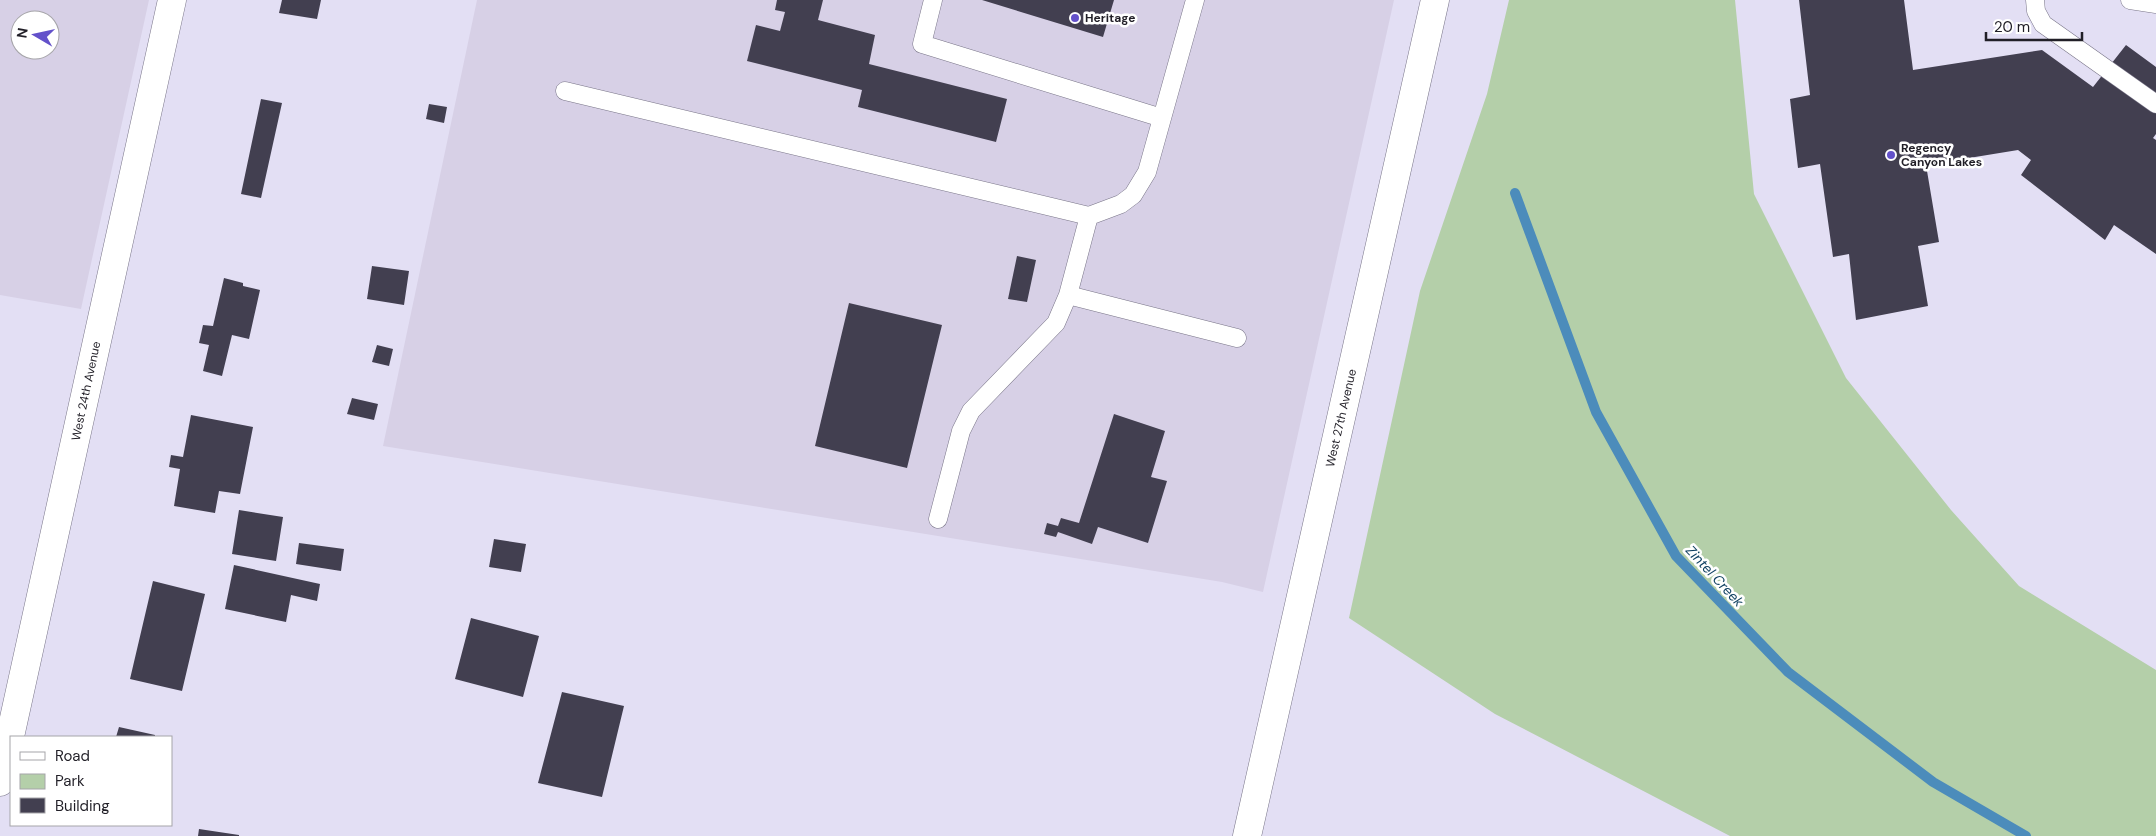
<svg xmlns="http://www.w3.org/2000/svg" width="2156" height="836" font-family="'DM Sans',sans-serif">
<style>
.industrial{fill:#d7d0e6;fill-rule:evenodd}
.green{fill:#b4cfa9}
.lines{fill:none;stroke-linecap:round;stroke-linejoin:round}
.stream{stroke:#4c8cbb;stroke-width:10}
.building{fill:#423f50}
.service-casing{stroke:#797588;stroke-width:19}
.minor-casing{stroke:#797588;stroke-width:29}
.secondary-casing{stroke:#797588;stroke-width:29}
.service{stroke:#fff;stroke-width:18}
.minor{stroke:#fff;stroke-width:28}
.secondary{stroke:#fff;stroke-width:28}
.poi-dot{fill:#6351ca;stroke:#fff;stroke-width:2}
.labels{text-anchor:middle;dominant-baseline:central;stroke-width:5;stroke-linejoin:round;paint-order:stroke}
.poi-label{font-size:12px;font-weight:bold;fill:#211f27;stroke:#fff;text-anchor:start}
.street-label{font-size:12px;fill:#211f27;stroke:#fff}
.water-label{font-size:14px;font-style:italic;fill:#0c3e5f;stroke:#fff}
</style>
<rect width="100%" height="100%" fill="#e3dff4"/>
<!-- industrial -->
<path class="industrial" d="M0,0h149l-68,309 -81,-14zM20,20h30v30h-30z
M477,0h917l-131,592 -41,-10 -839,-136z"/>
<!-- green -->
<path class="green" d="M1509,0h226l19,194 92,184 105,132 68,76 137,84v166h-426l-235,-122 -146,-96 71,-327 67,-197z"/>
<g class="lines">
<!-- stream -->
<path class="stream" d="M1515,193l81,219 80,144 112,116 145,110 93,54"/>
</g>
<!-- building -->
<path class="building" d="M282,0h39l-4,19 -38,-6z
M777,0h46l-5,20 57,15 -6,29 138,35 -11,43 -138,-35 4,-17 -115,-29 9,-36 24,6 5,-19 -10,-2z
M982,0h132l-11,37z
M1799,0h105l9,70 129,-20 51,37 33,-42 30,22v67l-3,4 3,2v114l-42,-29 -9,15 -84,-65 10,-15 -13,-10 -92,15 13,77 -21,4 10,60 -72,14 -7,-66 -16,3 -13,-93 -22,4 -8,-69 20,-4z
M261,99l21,4 -21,95 -20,-4z
M429,104l18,3 -3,16 -18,-4z
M1017,256l19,4 -9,42 -19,-3z
M372,266l37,5 -5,34 -37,-6z
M224,278l19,5v3l17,4 -11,49 -17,-4 -10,41 -19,-5 6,-26 -10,-2 4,-18 10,1z
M849,303l93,22 -35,143 -92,-22z
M377,345l16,4 -4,17 -17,-4z
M352,398l26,6 -4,16 -27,-6z
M1114,414l51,17 -14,46 16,4 -19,62 -50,-16 -6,17 -34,-12 -2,5 -12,-3 3,-11 11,3 3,-8 18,5z
M191,415l62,12 -13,67 -21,-3 -4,22 -41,-7 6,-37 -11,-2 2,-12 12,2z
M239,510l44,7 -7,44 -44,-7z
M494,539l32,5 -5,28 -32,-5z
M299,543l45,6 -3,22 -45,-7z
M234,565l86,19 -3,17 -26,-6 -5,27 -61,-13z
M153,581l52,13 -23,97 -52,-12z
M471,618l68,18 -16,61 -68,-18z
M562,692l62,14 -22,91 -64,-14z
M119,727l36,8v2h-39z
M199,829l40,6v1h-41z"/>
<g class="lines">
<defs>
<path id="service" d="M933,0l-11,44 240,74
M2035,0l1,11 7,13 113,80
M2130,0l26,4
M565,91l524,125 -21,79 -12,28 -85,88 -10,20 -23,88
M1089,216l32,-12 12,-9 14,-23 48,-172
M1068,295l169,43"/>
<path id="minor" d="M0,782l172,-782"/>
<path id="secondary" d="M1247,836l188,-836"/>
</defs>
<!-- service casing -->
<use href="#service" class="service-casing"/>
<!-- minor casing -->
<use href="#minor" class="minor-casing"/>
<!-- secondary casing -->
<use href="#secondary" class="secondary-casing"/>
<!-- service -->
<use href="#service" class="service"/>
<!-- minor -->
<use href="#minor" class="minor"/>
<!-- secondary -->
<use href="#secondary" class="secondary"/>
</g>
<!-- markers -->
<g class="poi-dot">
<circle cx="1075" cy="18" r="5"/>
<circle cx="1891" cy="155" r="5"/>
</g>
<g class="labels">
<!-- poi labels -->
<g class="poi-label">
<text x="1085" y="18">Heritage</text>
<text x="1901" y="148">Regency<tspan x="1901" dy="14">Canyon Lakes</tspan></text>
</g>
<!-- street labels -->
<g class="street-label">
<text transform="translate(86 391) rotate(-78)">West 24th Avenue</text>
<text transform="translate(1341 418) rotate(-77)">West 27th Avenue</text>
</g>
<!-- water labels -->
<g class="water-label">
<text transform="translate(1715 576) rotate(47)">Zintel Creek</text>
</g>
</g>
<!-- legend -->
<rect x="10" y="736" width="162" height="90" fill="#ffffff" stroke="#a6a5a9"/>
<rect x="20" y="752" width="25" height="8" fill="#ffffff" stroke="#a6a5a9"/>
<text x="55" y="761" font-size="15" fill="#211f27">Road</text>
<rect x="20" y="774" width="25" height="15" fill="#b4cfa9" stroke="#a6a5a9"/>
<text x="55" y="786" font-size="15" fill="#211f27">Park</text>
<rect x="20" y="798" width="25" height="15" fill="#423f50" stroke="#a6a5a9"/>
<text x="55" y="811" font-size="15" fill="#211f27">Building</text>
<!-- north arrow -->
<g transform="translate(35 35) rotate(279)"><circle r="24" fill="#ffffff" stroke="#a6a5a9"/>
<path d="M0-4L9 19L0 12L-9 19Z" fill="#6351ca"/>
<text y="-8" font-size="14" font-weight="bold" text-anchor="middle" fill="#211f27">N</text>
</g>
<!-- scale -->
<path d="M1986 32v8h96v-8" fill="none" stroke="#211f27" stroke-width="2.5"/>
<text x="1994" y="32" font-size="15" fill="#211f27" stroke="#ffffff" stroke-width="4" paint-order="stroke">20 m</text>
</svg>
